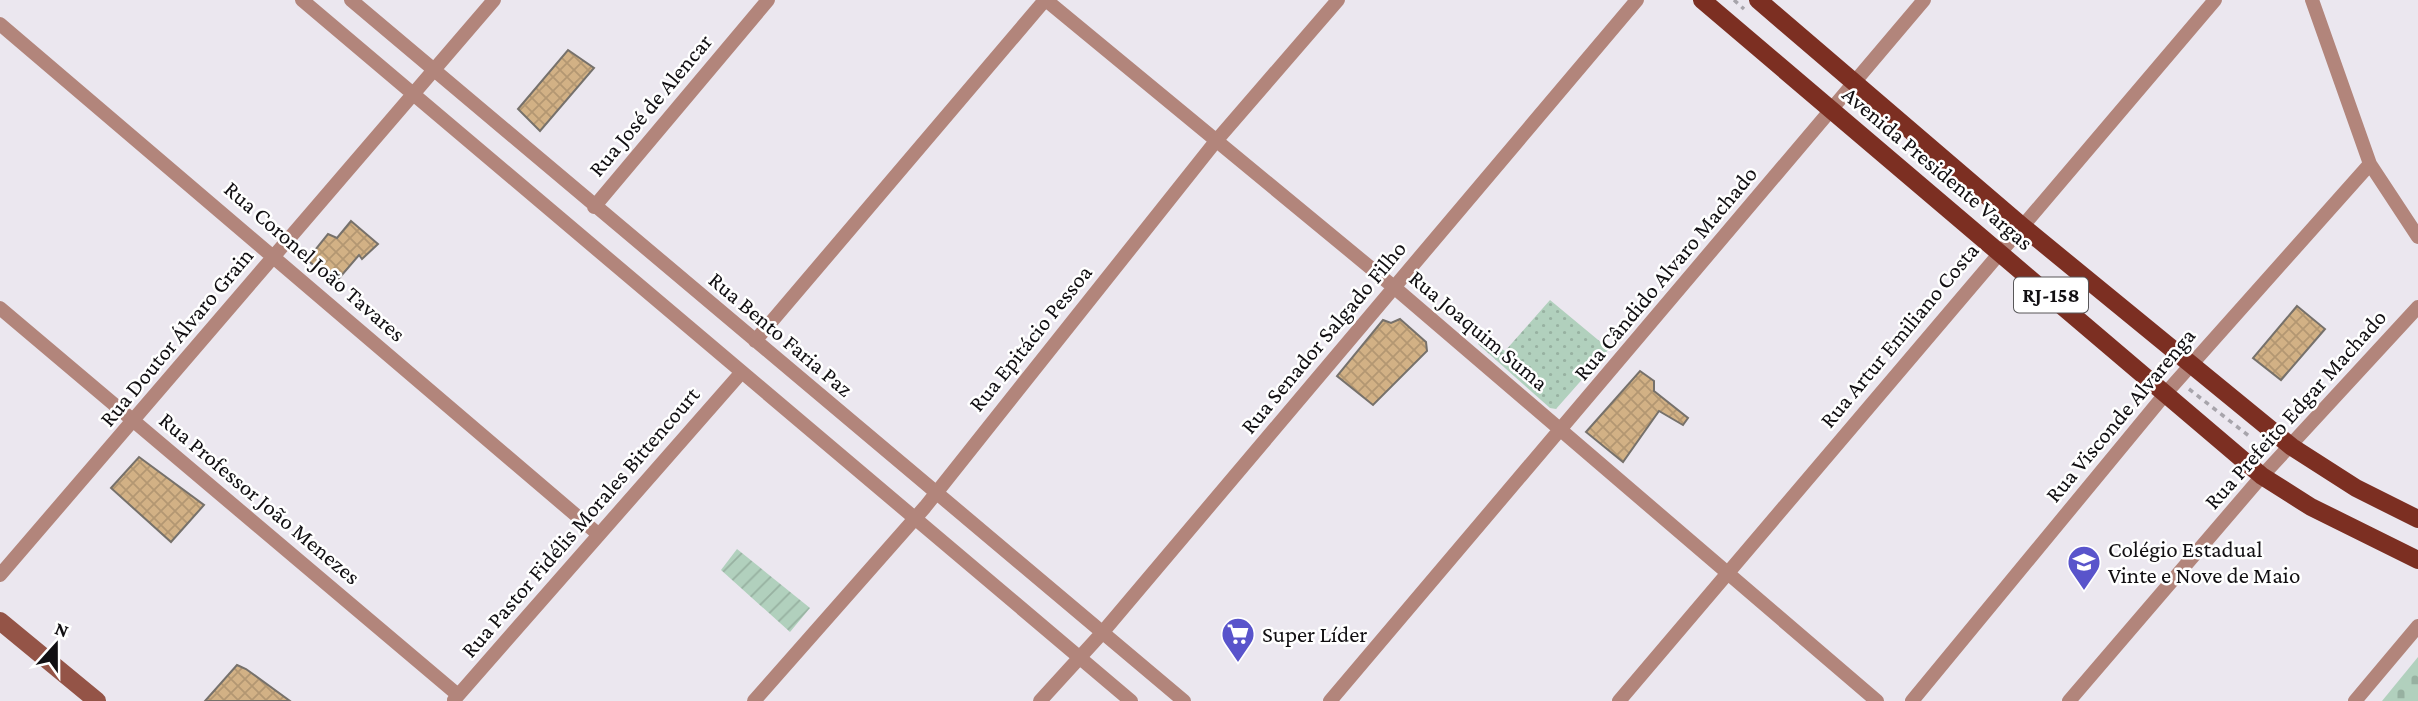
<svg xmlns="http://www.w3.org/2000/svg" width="2418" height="701" font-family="'Crimson Pro',serif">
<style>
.grass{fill:url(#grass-dots)}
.cemetery{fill:url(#cemetery-stones)}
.garden{fill:url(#garden-furrows)}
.building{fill:url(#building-cross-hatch);stroke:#76716b;stroke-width:2}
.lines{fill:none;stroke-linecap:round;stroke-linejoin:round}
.path{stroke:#a7a4ab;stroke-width:3.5;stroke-dasharray:5 5;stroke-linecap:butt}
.minor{stroke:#b2857b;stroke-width:14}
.secondary{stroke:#945447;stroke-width:18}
.primary{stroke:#7c2f22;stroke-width:18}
.labels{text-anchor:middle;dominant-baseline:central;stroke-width:5;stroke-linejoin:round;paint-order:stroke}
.shield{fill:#fff;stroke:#585759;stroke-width:2}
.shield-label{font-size:21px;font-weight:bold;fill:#110f12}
.street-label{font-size:23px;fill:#110f12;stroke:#fff}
.poi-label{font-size:23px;fill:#110f12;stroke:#fff;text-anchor:start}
</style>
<defs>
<pattern id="grass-dots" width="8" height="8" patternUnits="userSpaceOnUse" patternTransform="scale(1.75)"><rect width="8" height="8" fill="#b1d0bd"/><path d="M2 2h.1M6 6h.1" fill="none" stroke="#97b1a1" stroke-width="1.8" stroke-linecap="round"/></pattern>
<pattern id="cemetery-stones" width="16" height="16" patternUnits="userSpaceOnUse" patternTransform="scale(1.75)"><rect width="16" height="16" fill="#b1d0bd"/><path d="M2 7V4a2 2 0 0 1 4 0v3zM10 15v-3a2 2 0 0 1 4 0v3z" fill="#97b1a1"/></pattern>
<pattern id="garden-furrows" width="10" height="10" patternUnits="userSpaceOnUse" patternTransform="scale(1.75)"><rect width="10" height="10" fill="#b1d0bd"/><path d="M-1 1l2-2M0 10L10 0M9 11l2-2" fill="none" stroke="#97b1a1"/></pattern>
<pattern id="building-cross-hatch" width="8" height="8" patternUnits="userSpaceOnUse" patternTransform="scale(1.75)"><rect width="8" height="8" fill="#d2b185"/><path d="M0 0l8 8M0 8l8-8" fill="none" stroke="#b39772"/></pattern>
</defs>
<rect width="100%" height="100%" fill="#ebe7ef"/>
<!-- grass -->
<path class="grass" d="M1550,300l59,49 -53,60 -6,-1 -72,-64 6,-8 21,15z"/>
<!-- cemetery -->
<path class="cemetery" d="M2418,657v44h-36z"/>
<!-- garden -->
<path class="garden" d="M737,549l73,59 -20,24 -69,-62z"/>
<!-- building -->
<path class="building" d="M568,50l26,18 -54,63 -22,-22z
M351,221l27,23 -16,15 -3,-4 -23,27 -29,-22 21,-26 9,4z
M2297,306l28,23 -44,51 -28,-22z
M1400,319l26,23 1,9 -54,54 -36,-29 46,-56 8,3z
M1640,371l14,10v10l34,27 -5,7 -24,-14 -36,51 -37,-30z
M139,457l65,48 -33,37 -60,-54z
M237,665l9,4 44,32h-85z"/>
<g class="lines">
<!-- path -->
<path class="path" d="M1734,0l10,9
M2189,389l60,47"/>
<!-- minor -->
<path class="minor" d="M302,0l829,701
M351,0l833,701
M1046,0l349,288 482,413
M2312,0l58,164 48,73
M0,24l598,510
M594,207l174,-207
M0,308l458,387
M755,341l290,-341
M0,575l494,-575
M454,700l287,-327
M754,701l171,-194 291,-366 122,-141
M1040,701l62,-68 535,-633
M1330,701l594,-701
M1619,701l596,-701
M1912,701l254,-308 204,-229
M2069,701l193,-225 156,-169
M2355,701l63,-75"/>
<!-- secondary -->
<path class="secondary" d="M0,621l97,80"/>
<!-- primary -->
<path class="primary" d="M1702,0l560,476 49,31 107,53
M1758,0l264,226 270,221 64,41 62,31"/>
</g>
<!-- icons -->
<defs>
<symbol id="school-pin" viewBox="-11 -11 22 30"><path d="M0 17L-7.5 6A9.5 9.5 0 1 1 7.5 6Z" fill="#5954cb" stroke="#fff"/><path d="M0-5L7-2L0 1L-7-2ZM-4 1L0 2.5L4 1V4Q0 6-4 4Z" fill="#fff"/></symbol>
<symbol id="supermarket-pin" viewBox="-11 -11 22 30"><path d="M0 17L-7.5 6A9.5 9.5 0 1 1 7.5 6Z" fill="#5954cb" stroke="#fff"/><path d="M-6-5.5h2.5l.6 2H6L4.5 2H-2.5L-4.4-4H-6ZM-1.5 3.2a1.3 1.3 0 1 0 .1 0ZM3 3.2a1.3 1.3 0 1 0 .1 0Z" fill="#fff"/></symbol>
</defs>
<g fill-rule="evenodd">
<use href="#school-pin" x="2065" y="543" width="38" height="52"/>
<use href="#supermarket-pin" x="1219" y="615" width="38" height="52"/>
</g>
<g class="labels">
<!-- shield labels -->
<rect class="shield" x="2014" y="277.5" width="74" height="35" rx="5"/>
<g class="shield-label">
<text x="2051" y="295">RJ-158</text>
</g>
<!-- street labels -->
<g class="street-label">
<text transform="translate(650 105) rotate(-50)">Rua José de Alencar</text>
<text transform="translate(1938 168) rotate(40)">Avenida Presidente Vargas</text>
<text transform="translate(315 261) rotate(41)">Rua Coronel João Tavares</text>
<text transform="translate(1665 273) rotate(-50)">Rua Cândido Alvaro Machado</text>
<text transform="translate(1479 330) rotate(40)">Rua Joaquim Suma</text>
<text transform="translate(781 334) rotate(40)">Rua Bento Faria Paz</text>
<text transform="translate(1899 335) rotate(-50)">Rua Artur Emiliano Costa</text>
<text transform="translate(176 337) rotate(-50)">Rua Doutor Álvaro Grain</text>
<text transform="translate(1323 337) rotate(-50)">Rua Senador Salgado Filho</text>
<text transform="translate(1030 338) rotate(-51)">Rua Epitácio Pessoa</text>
<text transform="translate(2295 409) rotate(-48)">Rua Prefeito Edgar Machado</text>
<text transform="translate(2120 415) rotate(-50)">Rua Visconde Alvarenga</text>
<text transform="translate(260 498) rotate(40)">Rua Professor João Menezes</text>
<text transform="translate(580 522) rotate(-49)">Rua Pastor Fidélis Morales Bittencourt</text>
</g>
<!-- poi labels -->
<g class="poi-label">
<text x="2108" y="549">Colégio Estadual<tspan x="2108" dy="26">Vinte e Nove de Maio</tspan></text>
<text x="1262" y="634">Super Líder</text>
</g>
</g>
<!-- north arrow -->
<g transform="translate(56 645) rotate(21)" stroke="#ffffff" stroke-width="5" paint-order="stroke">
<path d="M0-5L12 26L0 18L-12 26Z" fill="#110f12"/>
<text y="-10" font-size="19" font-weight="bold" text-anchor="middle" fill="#110f12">N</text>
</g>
</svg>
